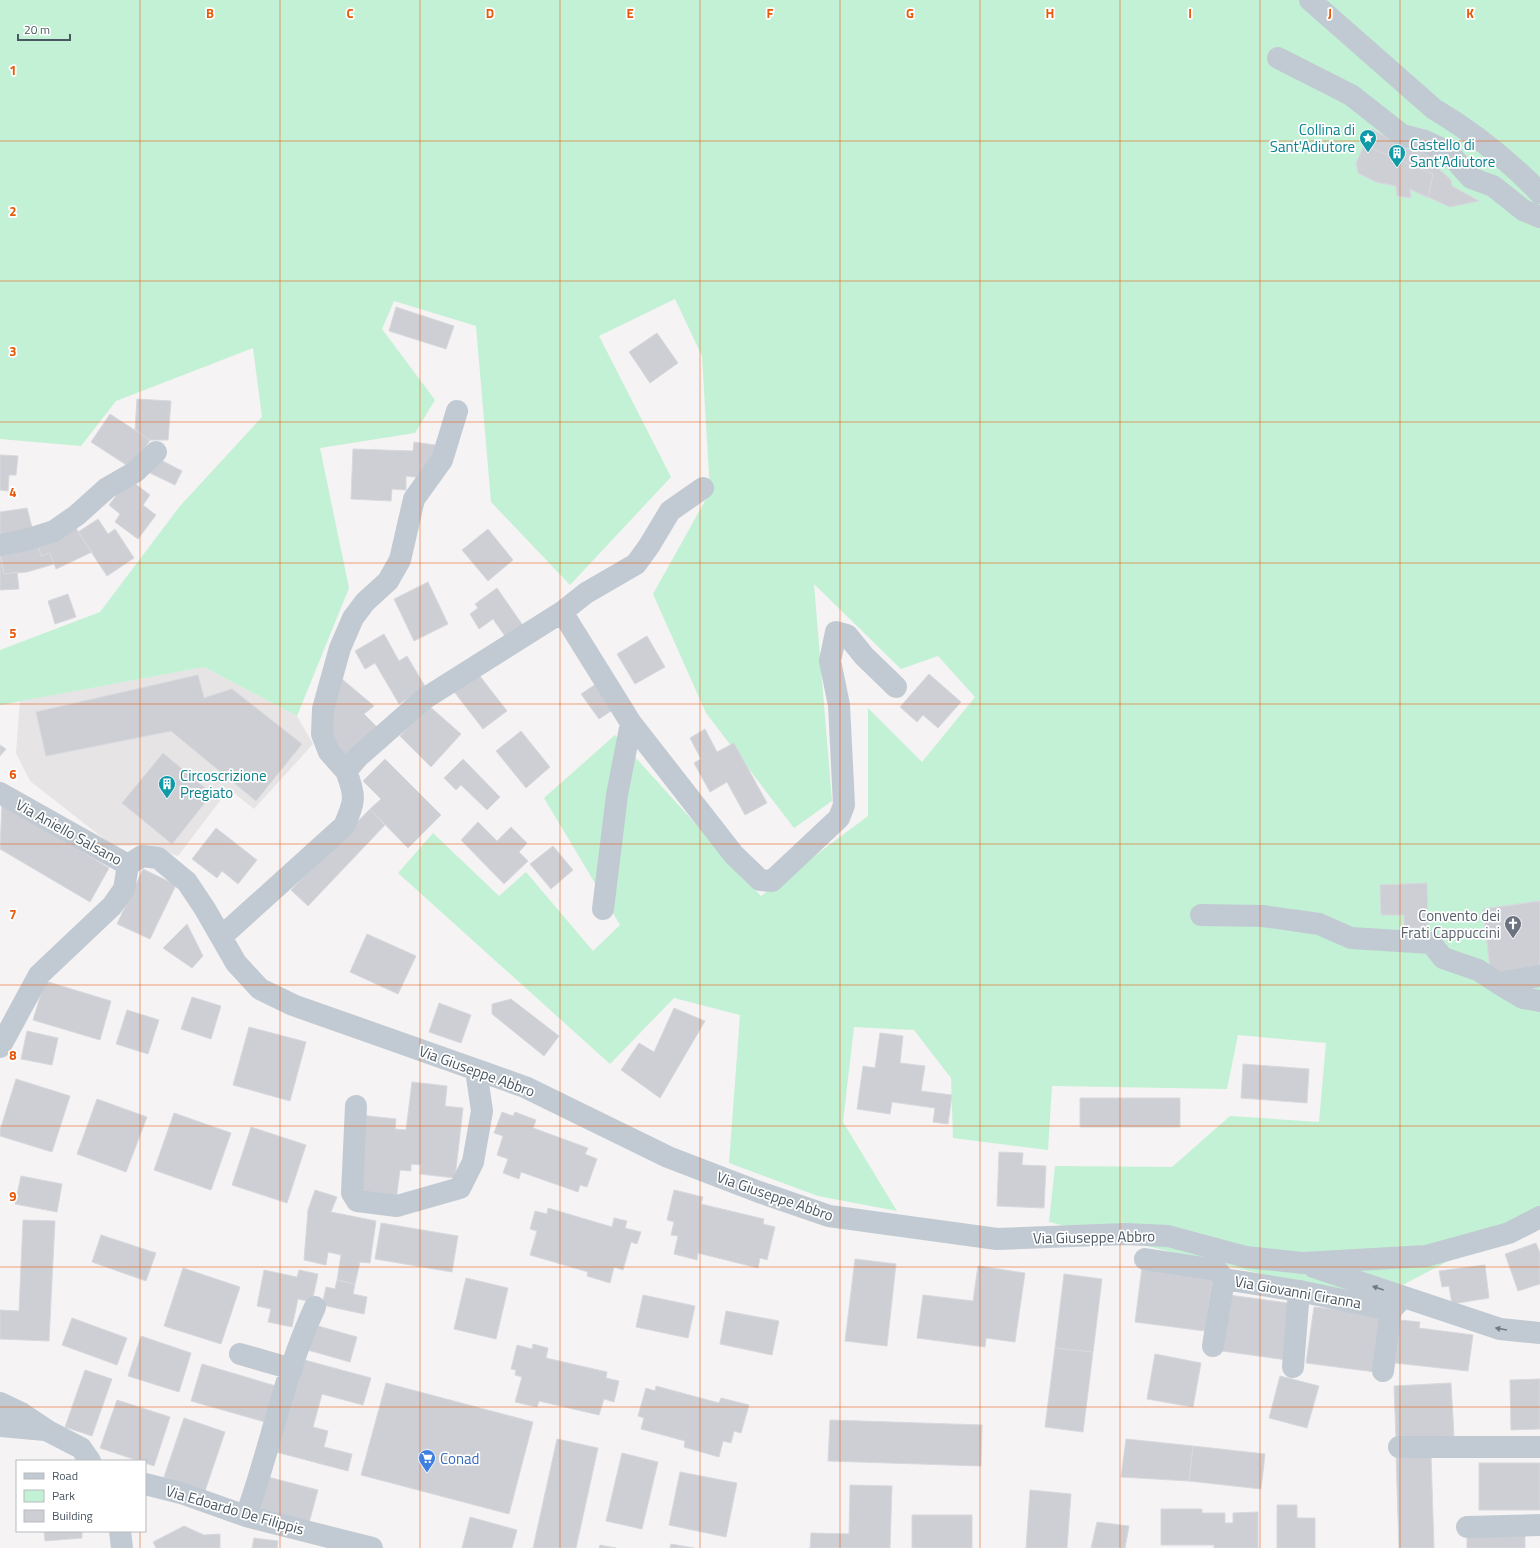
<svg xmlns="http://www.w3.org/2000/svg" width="1540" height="1548" font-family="'Titillium Web',sans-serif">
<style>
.education{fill:#e6e4e5}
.green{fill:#c3f1d5}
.building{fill:#cdcfd5;stroke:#d7d9de}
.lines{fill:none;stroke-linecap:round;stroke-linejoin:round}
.minor{stroke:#c1cad2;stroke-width:22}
.oneway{fill:#6e7983}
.grid{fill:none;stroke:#e8590c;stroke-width:1;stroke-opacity:0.55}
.labels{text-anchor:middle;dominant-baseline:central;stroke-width:3.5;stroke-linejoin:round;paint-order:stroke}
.culture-label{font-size:15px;fill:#0d838f;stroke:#fff;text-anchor:start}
.street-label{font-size:15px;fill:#4a5661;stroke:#fff}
.worship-label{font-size:15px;fill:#5b616d;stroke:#fff;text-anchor:end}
.shop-label{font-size:15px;fill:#366cbe;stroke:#fff;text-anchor:start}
.grid-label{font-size:13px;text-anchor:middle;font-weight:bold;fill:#e8590c;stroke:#fff;stroke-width:3.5;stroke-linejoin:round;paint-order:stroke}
</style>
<rect width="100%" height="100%" fill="#f5f3f3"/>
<!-- education -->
<path class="education" d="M204,667l93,49 16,28 -59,65 -25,-20 -51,67 -35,-11 -30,1 -83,-65 -14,-28 4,-52z"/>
<!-- green -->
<path class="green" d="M0,0h1540v1213l-168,88 -323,-79 6,-56 117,1 58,-51 89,6 7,-79 -88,-8 -11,54 -175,-3 -4,64 -95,-12 -2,-60 -37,-48 -60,-3 -11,95 54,89 -79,-15 -89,-33 11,-148 -66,-17 -64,66 -212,-191 35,-40 66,63 27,-24 67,79 27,-26 -76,-127 71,-63 146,161 107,-80v-108l54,54 53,-65 -37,-41 -37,13 -87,-85 18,217 -38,27 -88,-115 -53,-119 57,-102 -8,-136 -27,-57 -76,37 72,141 -101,108 -79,-83 -15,-176 -82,-25 -12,28 53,71 -20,33 -95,15 29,140 -52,128 -93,-49 -204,38v-55l100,-38 80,-106 82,-89 -9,-69 -137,53 -35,45 -81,-7z"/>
<!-- building -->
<path class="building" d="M1372,129l40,22 8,-6 15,9 -5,7 21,19 1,6 27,15 -29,6 -40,-18 1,9 -14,-2 -1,-10 -20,-4 -18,-9 -2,-10z
M1364,145l69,29 -5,24 -18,-9 1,9 -14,-2 -1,-10 -20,-4 -18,-9 -2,-10z
M396,307l58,19 -8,23 -57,-18z
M657,333l21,30 -28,20 -21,-31z
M137,399l34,2 -3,39h-18l-15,-10z
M110,414l40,26 -19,28 -40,-26z
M414,442l28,4 -19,32 -17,-2v14l-14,-1 -1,12 -40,-2 2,-50 60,2z
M0,455l18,1 -2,19h-7l-1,16 -8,-1z
M157,458l25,13 -7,14 -25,-12z
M129,479l21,16 -7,10 13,10 -18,24 -23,-17 5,-8 -11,-9z
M27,508l7,27 -34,7v-30z
M98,519l10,15 7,-5 19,29 -27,18 -29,-44z
M74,525l18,27 -36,17 -6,-16 -9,3 -4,-13z
M488,529l25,31 -25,21 -26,-31z
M37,543l4,13 9,-3 4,11 -27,8 -23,2 -4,-22z
M0,552l4,22 13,-2 2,17 -19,1z
M428,582l20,42 -34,17 -20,-42z
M497,588l27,39 -17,12 -14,-20 -14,10 -9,-15 8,-6 -3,-4z
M68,594l8,23 -21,7 -7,-23z
M384,634l15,27 8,-5 19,32 -27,16 -24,-41 -10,6 -10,-18z
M647,636l18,31 -30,17 -18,-30z
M476,671l31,40 -24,18 -31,-40z
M929,674l32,28 -23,26 -15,-13 -6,7 -17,-15z
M198,675l6,23 28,-9 70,55 -46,57 -85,-70 -125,25 -10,-44z
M342,679l32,27 -10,8 14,14 -32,35 -21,-40z
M599,682l18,25 -18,12 -18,-25z
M428,705l33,29 -30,33 -31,-31z
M705,729l12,23 17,-9 33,60 -22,12 -18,-33 -17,10 -16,-29 7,-4 -11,-21z
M521,731l29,36 -24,21 -30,-37z
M0,745l6,4 -6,7z
M163,753l49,41 -40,50 -50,-41z
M385,759l56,56 -33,33 -38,-39 11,-10 -18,-18z
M463,759l37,38 -13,13 -26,-25 -5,5 -12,-12z
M2,803l107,65 -19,34 -90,-53z
M370,809l15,16 -77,81 -17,-16z
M478,822l19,19 14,-14 16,16 -8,9 9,9 -24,23 -43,-44z
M216,828l41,32 -19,24 -16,-13 -5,7 -25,-19z
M553,846l20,24 -22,19 -21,-25z
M143,869l33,16 -26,54 -33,-15z
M1427,883l1,45h-24v-13h-23l-1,-30z
M1540,901v68l-49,8 -8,-68z
M1540,901v68l-49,8 -8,-68z
M187,924l16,32 -11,12 -29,-20z
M367,934l49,22 -18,38 -48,-22z
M45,981l66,20 -11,39 -67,-20z
M192,997l29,9 -10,33 -30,-10z
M511,999l48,37 -15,20 -52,-42v-10z
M439,1003l32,12 -10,28 -32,-11z
M674,1008l31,13 -45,77 -39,-28 18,-27 15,9z
M127,1010l32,10 -11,34 -32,-10z
M249,1027l57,15 -16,59 -57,-16z
M27,1031l31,7 -6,27 -31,-6z
M880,1033l23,3 -3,27 25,3 -4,25 31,4 -4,29 -15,-2 2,-14 -43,-6 -2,12 -33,-5 6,-43 12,2z
M1243,1064l66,5 -2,34 -66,-5z
M16,1079l54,17 -18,56 -52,-16v-6z
M412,1082l35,4 -2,20 18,2 -8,70 -35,-4 1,-9 -10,-1v7l-11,-1 -4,31 -37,-5 1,-81 36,4 -1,10 11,1z
M1080,1098h100v29h-100z
M97,1099l50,18 -21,55 -49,-18z
M502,1112l11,4 2,-4 21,8 -3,8 55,20 -3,6 12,5 -10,28 -7,-2 -2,7 -57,-20 -2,7 -16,-6 5,-14 -11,-4 6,-19 -9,-3z
M174,1113l57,20 -20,57 -57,-20z
M251,1127l55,18 -19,58 -55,-18z
M999,1152l24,1 -1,12 24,1 -2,42 -47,-2z
M21,1176l41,8 -5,28 -42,-8z
M315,1190l22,7 -6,15 45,9 -6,42 -10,-1 -5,22 -18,-4 4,-25 -13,-3 -2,13 -22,-5 4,-50z
M674,1190l29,7 -2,7 63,15 -1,5 12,3 -8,33 -7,-2 -2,10 -60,-15 -1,7 -23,-6 4,-18 -7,-1 3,-13 -7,-2z
M548,1208l64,19 2,-9 13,3 -2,7 16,4 -4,12 -6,-2 -8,28 -9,-3 -4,16 -23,-7 1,-4 -58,-17 7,-24 -7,-2 5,-18 12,3z
M23,1220l32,1 -6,120 -49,-2v-29l19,1z
M381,1223l77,13 -6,36 -77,-13z
M101,1235l55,18 -10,28 -54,-19z
M1536,1243l4,10v31l-22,7 -13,-37z
M855,1259l41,5 -9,82 -42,-5z
M1485,1265l4,33 -37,6 -3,-18 -7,1 -3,-16z
M978,1266l47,7 -10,69 -29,-4 -1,9 -68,-9 6,-43 50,6z
M1142,1267l71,9 -8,55 -70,-9z
M183,1268l57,19 -19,57 -57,-18z
M264,1270l33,7 2,-7 19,4 -6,28 -14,-3 -6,28 -24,-5 3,-13 -14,-3z
M1064,1274l38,5 -9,73 -38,-4z
M466,1278l42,10 -12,51 -42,-10z
M337,1280l18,4 -2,10 14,3 -3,17 -42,-9 4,-18 9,2z
M643,1295l52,11 -7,32 -52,-11z
M1229,1295l66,9 -8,56 -65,-9z
M1314,1307l69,8 -8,57 -69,-9z
M726,1311l53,10 -7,34 -52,-11z
M72,1318l55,20 -10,27 -55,-20z
M1400,1320l20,2 -1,6 54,7 -5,36 -73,-8z
M311,1324l46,13 -7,25 -46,-13z
M141,1336l50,17 -12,39 -51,-16z
M533,1344l15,4 -2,10 61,14 -1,6 13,3 -5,21 -10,-3 -5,16 -60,-14 -2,6 -22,-5 7,-25 -7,-2 1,-5 -5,-1 6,-24 15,4z
M1055,1348l38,4 -10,80 -38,-5z
M1155,1354l46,9 -8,44 -46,-8z
M301,1359l70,19 -8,27 -41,-11 -9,33 15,4 -4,16 28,7 -4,17 -72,-19z
M202,1364l74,22 -11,36 -74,-21z
M85,1370l27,9 -20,57 -27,-9z
M1280,1376l39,10 -12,42 -38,-10z
M1540,1379v50l-29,1 -1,-50z
M386,1383l147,39 -24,92 -148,-39z
M1451,1383l3,53 -58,3 -2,-53z
M656,1386l63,17 2,-5 28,7 -8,28 -7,-2 -3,12 -8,-2 -4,16 -35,-10 1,-6 -44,-12 3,-11 -6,-2 8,-28 9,3z
M117,1400l53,17 -16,49 -9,-3v-2h-6l-39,-13z
M184,1418l41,14 -20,59 -41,-14z
M830,1420l152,5 -1,41 -153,-5z
M557,1439l41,9 -22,100h-43z
M1126,1439l67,7 -4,35 -68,-4z
M1193,1446l72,8 -4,35 -72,-8z
M622,1453l36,9 -16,67 -36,-8z
M1431,1454l3,94h-35l-3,-93z
M1479,1463h61v47h-61z
M680,1472l57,11 -11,54 -57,-12z
M268,1477l50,13 -9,33 -50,-14z
M850,1485l42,1 -2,62h-80l1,-15 38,1z
M1030,1490l41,4 -4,54h-41z
M1277,1505h20v13h18v30h-38z
M1161,1509h41v4h23v10h8v-10l25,-1v36h-44v-3h-53z
M912,1515h60v33h-60z
M470,1517l47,13 -5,18h-50z
M1097,1522l32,4 -4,22h-34z
M184,1526l20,9 16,-1v14h-64l-3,-6z
M44,1531h38v7l-37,3z
M1525,1533v15h-58v-14z
M254,1538l24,3 -1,7h-25z
M671,1544l23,4h-24z
M600,1545l16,3h-17z"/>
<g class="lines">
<!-- minor -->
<path class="minor" d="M1310,0l124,109c39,23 75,52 106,84
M1278,58l73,37 51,40 23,6 23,11 23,26 22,8 30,24 17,7
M0,545l26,-5 28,-9 23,-16 30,-27 28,-16 21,-20
M562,612l69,111 103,132 26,25 12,1 67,-63 5,-13 -5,-100 -9,-44 6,-29 11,3 17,21 32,31
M346,771l-17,-19 -7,-18 1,-25 17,-61 13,-30 12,-16 23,-21 12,-21 14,-61 28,-39 15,-49
M0,793l128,72
M128,865l14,-9 16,2 29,24 18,27 31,54 24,26 33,16 232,82 143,70 91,35 70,24 168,23 128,-5 43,2 78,21 57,6 123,-7 83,-23 31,-16
M603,909l14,-114 14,-72
M1201,915l62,1 56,8 32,14 80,5 12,15 35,12 20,13
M221,937l123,-111c11,-24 12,-30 2,-55l12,-14 66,-58 138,-87 24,-19 50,-29 13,-18 21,-35 33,-23
M1540,976l-42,7 25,15 17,3
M0,1047l39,-72 73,-69 12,-17 4,-24
M356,1106l-4,87 5,8 40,5 63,-18 13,-26 9,-51 -6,-41
M1145,1259l72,11 7,9 75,12 92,19 12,-13
M1314,1267l186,62 40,4
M1213,1346l11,-67
M240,1354l52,15
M1293,1367l6,-76
M1383,1371l8,-61
M0,1403l21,10 27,18 33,17 9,13
M0,1426l45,4
M1399,1447h141
M145,1484l36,9 65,23 126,32
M246,1516c25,-69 38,-143 69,-209
M1467,1527l73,-2
M120,1531l2,17"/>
</g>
<!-- one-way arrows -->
<defs><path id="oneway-solid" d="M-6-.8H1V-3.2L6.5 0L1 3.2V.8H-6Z"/></defs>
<g class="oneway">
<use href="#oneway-solid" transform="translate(1378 1288) rotate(-161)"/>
<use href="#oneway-solid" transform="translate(1501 1329) rotate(-170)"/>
</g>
<!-- grid -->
<path class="grid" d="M140,0v1461M280,0v1548M420,0v1548M560,0v1548M700,0v1548M840,0v1548M980,0v1548M1120,0v1548M1260,0v1548M1400,0v1548M0,141h1540M0,281h1540M0,422h1540M0,563h1540M0,704h1540M0,844h1540M0,985h1540M0,1126h1540M0,1267h1540M0,1407h1540M140,1531v17"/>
<!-- icons -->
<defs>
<symbol id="sight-pin" viewBox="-11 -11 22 30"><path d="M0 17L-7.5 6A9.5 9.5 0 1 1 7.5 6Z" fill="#0f9aa8" stroke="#fff"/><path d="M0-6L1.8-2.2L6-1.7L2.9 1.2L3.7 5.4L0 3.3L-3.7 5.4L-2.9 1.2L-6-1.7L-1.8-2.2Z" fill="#fff"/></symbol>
<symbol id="building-pin" viewBox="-11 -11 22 30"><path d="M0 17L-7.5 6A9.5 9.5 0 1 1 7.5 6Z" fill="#0f9aa8" stroke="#fff"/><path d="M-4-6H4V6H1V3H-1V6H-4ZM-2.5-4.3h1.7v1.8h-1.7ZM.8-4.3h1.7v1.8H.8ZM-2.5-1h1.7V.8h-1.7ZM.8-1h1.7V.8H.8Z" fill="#fff"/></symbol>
<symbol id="church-pin" viewBox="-11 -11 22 30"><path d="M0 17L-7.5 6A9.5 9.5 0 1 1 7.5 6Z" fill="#6b7280" stroke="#fff"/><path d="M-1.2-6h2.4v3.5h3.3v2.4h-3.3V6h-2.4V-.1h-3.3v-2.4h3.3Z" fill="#fff"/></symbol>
<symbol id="supermarket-pin" viewBox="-11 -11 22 30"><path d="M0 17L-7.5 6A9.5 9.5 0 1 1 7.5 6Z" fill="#3f7fe0" stroke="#fff"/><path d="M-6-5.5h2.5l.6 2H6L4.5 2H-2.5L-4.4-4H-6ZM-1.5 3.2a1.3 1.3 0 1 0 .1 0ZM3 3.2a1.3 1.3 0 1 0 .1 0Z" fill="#fff"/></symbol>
</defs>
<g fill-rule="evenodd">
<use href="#sight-pin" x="1358" y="128" width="20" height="27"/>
<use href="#building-pin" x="1387" y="143" width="20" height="27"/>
<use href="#building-pin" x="157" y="774" width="20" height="27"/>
<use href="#church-pin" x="1503" y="914" width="20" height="27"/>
<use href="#supermarket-pin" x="417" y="1448" width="20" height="27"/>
</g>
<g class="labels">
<!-- culture labels -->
<g class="culture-label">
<text x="1355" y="129" text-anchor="end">Collina di<tspan x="1355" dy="17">Sant'Adiutore</tspan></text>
<text x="1410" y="144">Castello di<tspan x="1410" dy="17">Sant'Adiutore</tspan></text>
<text x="180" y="775">Circoscrizione<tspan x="180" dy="17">Pregiato</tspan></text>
</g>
<!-- street labels -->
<g class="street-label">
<text transform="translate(69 832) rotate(29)">Via Aniello Salsano</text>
<text transform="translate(477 1071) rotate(20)">Via Giuseppe Abbro</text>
<text transform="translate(775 1196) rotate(19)">Via Giuseppe Abbro</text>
<text transform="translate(1094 1237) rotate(-1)">Via Giuseppe Abbro</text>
<text transform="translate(1298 1292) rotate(10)">Via Giovanni Ciranna</text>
<text transform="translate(235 1510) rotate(16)">Via Edoardo De Filippis</text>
</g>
<!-- worship labels -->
<g class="worship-label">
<text x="1500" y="915">Convento dei<tspan x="1500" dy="17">Frati Cappuccini</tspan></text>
</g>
<!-- shop labels -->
<g class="shop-label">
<text x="440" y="1458">Conad</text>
</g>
</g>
<g class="grid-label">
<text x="210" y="18">B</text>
<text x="350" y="18">C</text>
<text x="490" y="18">D</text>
<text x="630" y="18">E</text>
<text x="770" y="18">F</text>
<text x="910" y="18">G</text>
<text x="1050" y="18">H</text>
<text x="1190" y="18">I</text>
<text x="1330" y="18">J</text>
<text x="1470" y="18">K</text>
<text x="13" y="75">1</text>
<text x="13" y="216">2</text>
<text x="13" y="356">3</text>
<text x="13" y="497">4</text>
<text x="13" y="638">5</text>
<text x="13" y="779">6</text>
<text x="13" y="919">7</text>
<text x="13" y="1060">8</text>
<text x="13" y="1201">9</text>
</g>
<!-- legend -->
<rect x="16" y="1460" width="130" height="72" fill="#ffffff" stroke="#b7bbc0"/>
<rect x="24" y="1473" width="20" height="6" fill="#c1cad2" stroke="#b7bbc0"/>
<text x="52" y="1480" font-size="12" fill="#4a5661">Road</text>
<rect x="24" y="1490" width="20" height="12" fill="#c3f1d5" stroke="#b7bbc0"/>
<text x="52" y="1500" font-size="12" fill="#4a5661">Park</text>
<rect x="24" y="1510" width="20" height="12" fill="#cdcfd5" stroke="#b7bbc0"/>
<text x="52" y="1520" font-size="12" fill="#4a5661">Building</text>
<!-- scale -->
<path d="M18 34v6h52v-6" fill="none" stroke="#4a5661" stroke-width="2"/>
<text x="24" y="34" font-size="12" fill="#4a5661" stroke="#ffffff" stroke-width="3" paint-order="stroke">20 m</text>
</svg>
